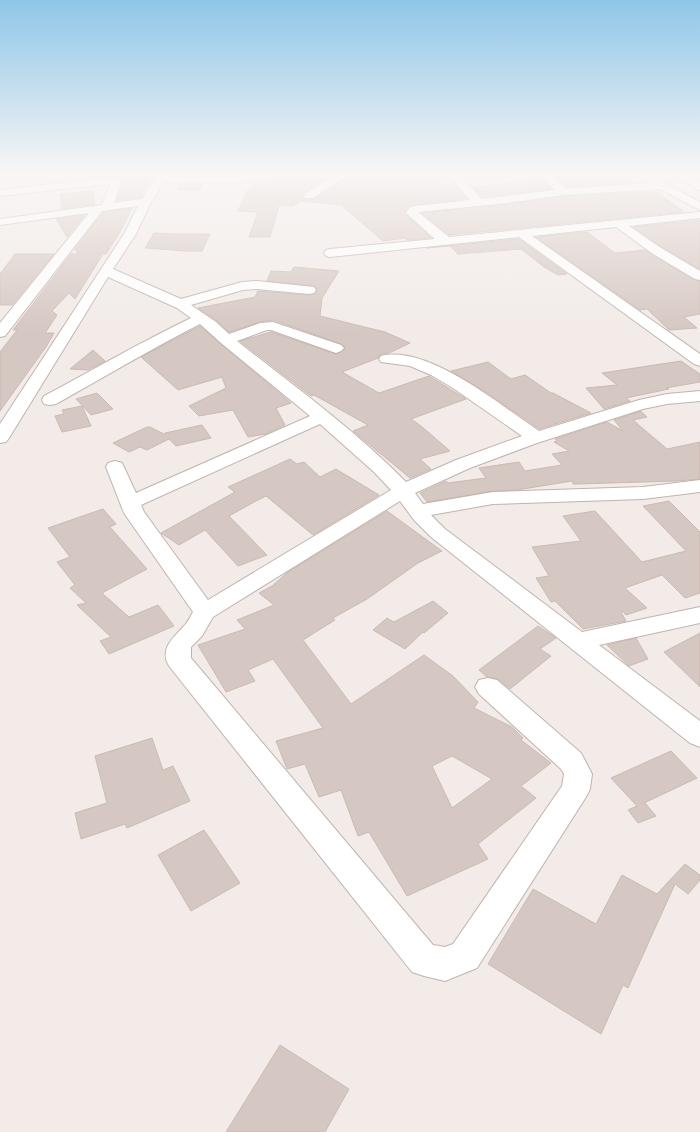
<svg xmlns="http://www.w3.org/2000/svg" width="700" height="1132" font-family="Overpass,sans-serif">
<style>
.building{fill:#d5c7c1;stroke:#ccbab3;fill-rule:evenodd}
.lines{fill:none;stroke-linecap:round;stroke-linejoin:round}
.minor-casing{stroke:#bfb4ae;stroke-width:2}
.minor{fill:#fff;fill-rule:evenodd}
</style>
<rect width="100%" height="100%" fill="#f2ebe8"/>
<!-- building -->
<path class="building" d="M129,174h23l-11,24 -25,3 7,-21v-1l4,-1z
M276,174h58l-30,19 -1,4 2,3 9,-1 37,-25h68l-1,2 23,1 -4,8h16l1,3h4l9,11 -58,7 -4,8 26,24 -24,2 -1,-2 -23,3 -42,-36 -41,-4 -7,5 -14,-1 -9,32h-21l9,-25 -20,-1 9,-20 11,-10 14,1z
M552,174h80v9l-65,4z
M541,179l11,10 -70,8 -10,-10 34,-3 -2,-1z
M181,184h21l-3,6h-21z
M93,191l2,13 -33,5 -2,-15z
M641,192h16l27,20 -235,23 -27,-22 85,-9 57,-8z
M132,208l-12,24 -14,22h-3l-28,45 -6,-6 -17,18 5,4 -12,18h9l-8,14 -46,64v-59l17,-22h-4l58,-76h7l-3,-5 28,-37z
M85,215l-18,22 -11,-18z
M700,220v49l-38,-22 -29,-20z
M587,232l28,21 30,-3 49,30 6,1v33l-16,3 13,11 -28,2 -22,-21 -7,1 -104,-73z
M154,233l21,1h35l-8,17h-16l-41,-3z
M519,239l48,35 -9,1 -14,-8 -23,-18 -63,5 -8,-8 -24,2z
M15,254h39l-42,51h-12v-31z
M294,267l45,4 -17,27 -2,18 65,16 25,11 -23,11h-6l-3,4 -36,14 37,21 50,-17 37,23 -55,20 10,7 29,25 -30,8 11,10 -21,9 -57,-47 15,-6 -54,-30 -3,1 -71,-55 31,-9 65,22 9,-5 -3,-5 -69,-24 -13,2 -31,10 -12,-11 -19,-13 57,-11 3,-6 51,4 6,-1 2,-5 -3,-3 -47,-5 4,-10 20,1z
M200,326l91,77 -15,5 9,17 -19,9 -18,3 -15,-27 -34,6 -10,-10 37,-18 -4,-11 -44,13 -37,-33z
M93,350l12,11 -17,9 -18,-1z
M681,361l19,13v8l-34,6 3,1 -43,9 4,3 -26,8 -18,-21 31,-3 -15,-12z
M488,362l23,17 14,-4 26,18h2l38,20 -52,16 -53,-37 -35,-21z
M97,393l16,16 -22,6 -15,-16z
M82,406l9,20 -29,6 -7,-16 9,-2 -2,-4z
M641,411l6,6 -14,3 34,29 33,-7v37l-23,2 -100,3h-4l-1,-3 -55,9 -24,1 -66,11 -7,-9 26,-12 2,2 38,-5 -7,-10 40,-6 6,9 37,-6 -10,-11 17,-3 -15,-9 3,-1 -2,-2 52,-17 16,9 -9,-11z
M202,425l9,13 -35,8 -7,-7 -22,11 -7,-3 -11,5 -16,-9 34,-16h3l16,8 -1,-2z
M290,459l7,5 7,-2 16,15 16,-8 43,26 -66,40 -47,-39 -10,5 -27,15 38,39 -29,11 -33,-36 -26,15 -18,-12 74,-41 -7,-5z
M669,501l31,31v61l-15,5 -23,-23 -37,13 22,20 -21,7 -4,-4 -1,1 5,9 -43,8 -28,-28 -4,1 -15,-24 13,-2 -17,-29 49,-6 -18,-25 32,-5 47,51 44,-11 -43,-45z
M103,509l13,15 -6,3 37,42 -45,24 27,24 29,-12 16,21 -65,28 -9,-13 11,-4 -34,-32 9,-2 -16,-15 5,-3 -18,-23 13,-5 -22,-29z
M387,511l55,40 -24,12 -51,36 -34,19 2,2 -32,20 48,64 73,-49 29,21 25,26 -4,6 38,19 11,11 -2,2 30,23 -30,23 15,12 -58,46 10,15 -81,37 -38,-64 -11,4 -17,-46 -22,7 -14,-33 -18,5 -11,-28 47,-13 -50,-69 -25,11 7,11 -29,11 -28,-47 47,-16 -8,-9 37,-15 -15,-12 13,-7 16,-14zM452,756l40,23 -40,29 -20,-42z
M433,601l15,12 -24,20 -1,-1 -18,17 -32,-19 14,-12 7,4z
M538,626l18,12 -16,11 11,7 -41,33 -12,-10 -11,-2 -8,-7z
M700,633v54l-36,-35z
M636,638l12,21 -19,7 -22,-21z
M152,738l11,32 10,-4 17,35 -63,27 -2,-4 -44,15 -6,-26 32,-10 -12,-47z
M671,751l26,27 -53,25h1l11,13 -18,7 -10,-13 9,-4 -26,-28z
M204,830l36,53 -49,28 -33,-56z
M685,864l15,11v5l-12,14 -13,-10 -47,104 -5,-3 -22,49 -113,-70 45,-75 63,35 26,-49 35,19z
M280,1045l69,44 -24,43h-99z"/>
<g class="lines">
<defs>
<path id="minor" d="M159,174h10l-1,2h74l17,-2 -6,6 -11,2h-78l-13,20 -15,32 -23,35 68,30 61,-17 15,-1 57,6 2,3 -2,3 -5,1 -52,-5 -14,1 -52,15 25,17 13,12 31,-11 13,-1 68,23 3,3 -3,3 -5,2 -65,-23h-4l-30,11c57,45 118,89 169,141l50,-22 66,-24 -69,-48 -22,-13 -21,-9 -29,-4 -2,-3 2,-3c47,-12 120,50 158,75l100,-31 28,-6 33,-3v10l-33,3 -24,5 -106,34 -67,25 -55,25 8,11 70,-12 150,-5 57,-7v12l-57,7 -150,5 -62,11 14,14 137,103 118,-25v16l-101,22 101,76v26l-10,-4 -259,-206 -17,-17 -14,-19 -187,116 -11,19 -11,11v11l242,287 12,2 8,-3 109,-158 2,-12 -3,-5 -82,-75 -4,-7 4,-7 9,-2 9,2 84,73 11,21 -2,15 -4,8 -109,171 -32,13 -21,-5 -12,-4 -243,-306c-10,-17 4,-28 15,-40 4,-4 6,-9 9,-14l-69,-99 -18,-46 2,-4 7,-2 7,2 14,30 174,-77 -89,-73 -21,-19c-49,25 -96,53 -144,80l-6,1 -6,-1 -2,-4 2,-4c49,-26 97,-54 147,-78l-14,-10 -69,-31 -99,161 -3,4 -6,1v-19l124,-190 14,-28 -36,5 -97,125 -5,1v-14l89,-110 -89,12v-6l102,-14 8,-21 -110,12v-6l117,-13 5,3 -8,23 28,-4zM320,424l54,48 17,18 -183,110 -64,-88 -3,-7z
M337,174h13l-37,24h-8l-1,-2 1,-2z
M448,174h11l22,25 74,-9 -17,-16h11l17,15 84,-6 -7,-5 5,-3 52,27v8l-40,-21 -96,6 -57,8 -89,9 31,25 251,-25v6l-71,8 32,22 39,23v9l-5,-1 -42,-25 -37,-27 -84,9 168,118v12l-6,-2 -175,-127 -189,20 -4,-1 -2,-3 2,-3 4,-1 105,-10 -29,-26 4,-6 4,-1 56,-6z
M675,174h12l13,8v8l-4,-1z"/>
</defs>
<!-- minor casing -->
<use href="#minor" class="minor-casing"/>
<!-- minor -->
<use href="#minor" class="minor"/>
</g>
<!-- sky -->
<linearGradient id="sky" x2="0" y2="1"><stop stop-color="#8fc6e8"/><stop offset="0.52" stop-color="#f9f6f5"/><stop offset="1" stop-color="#f9f6f5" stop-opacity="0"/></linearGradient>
<rect width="700" height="333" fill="url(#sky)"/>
</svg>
